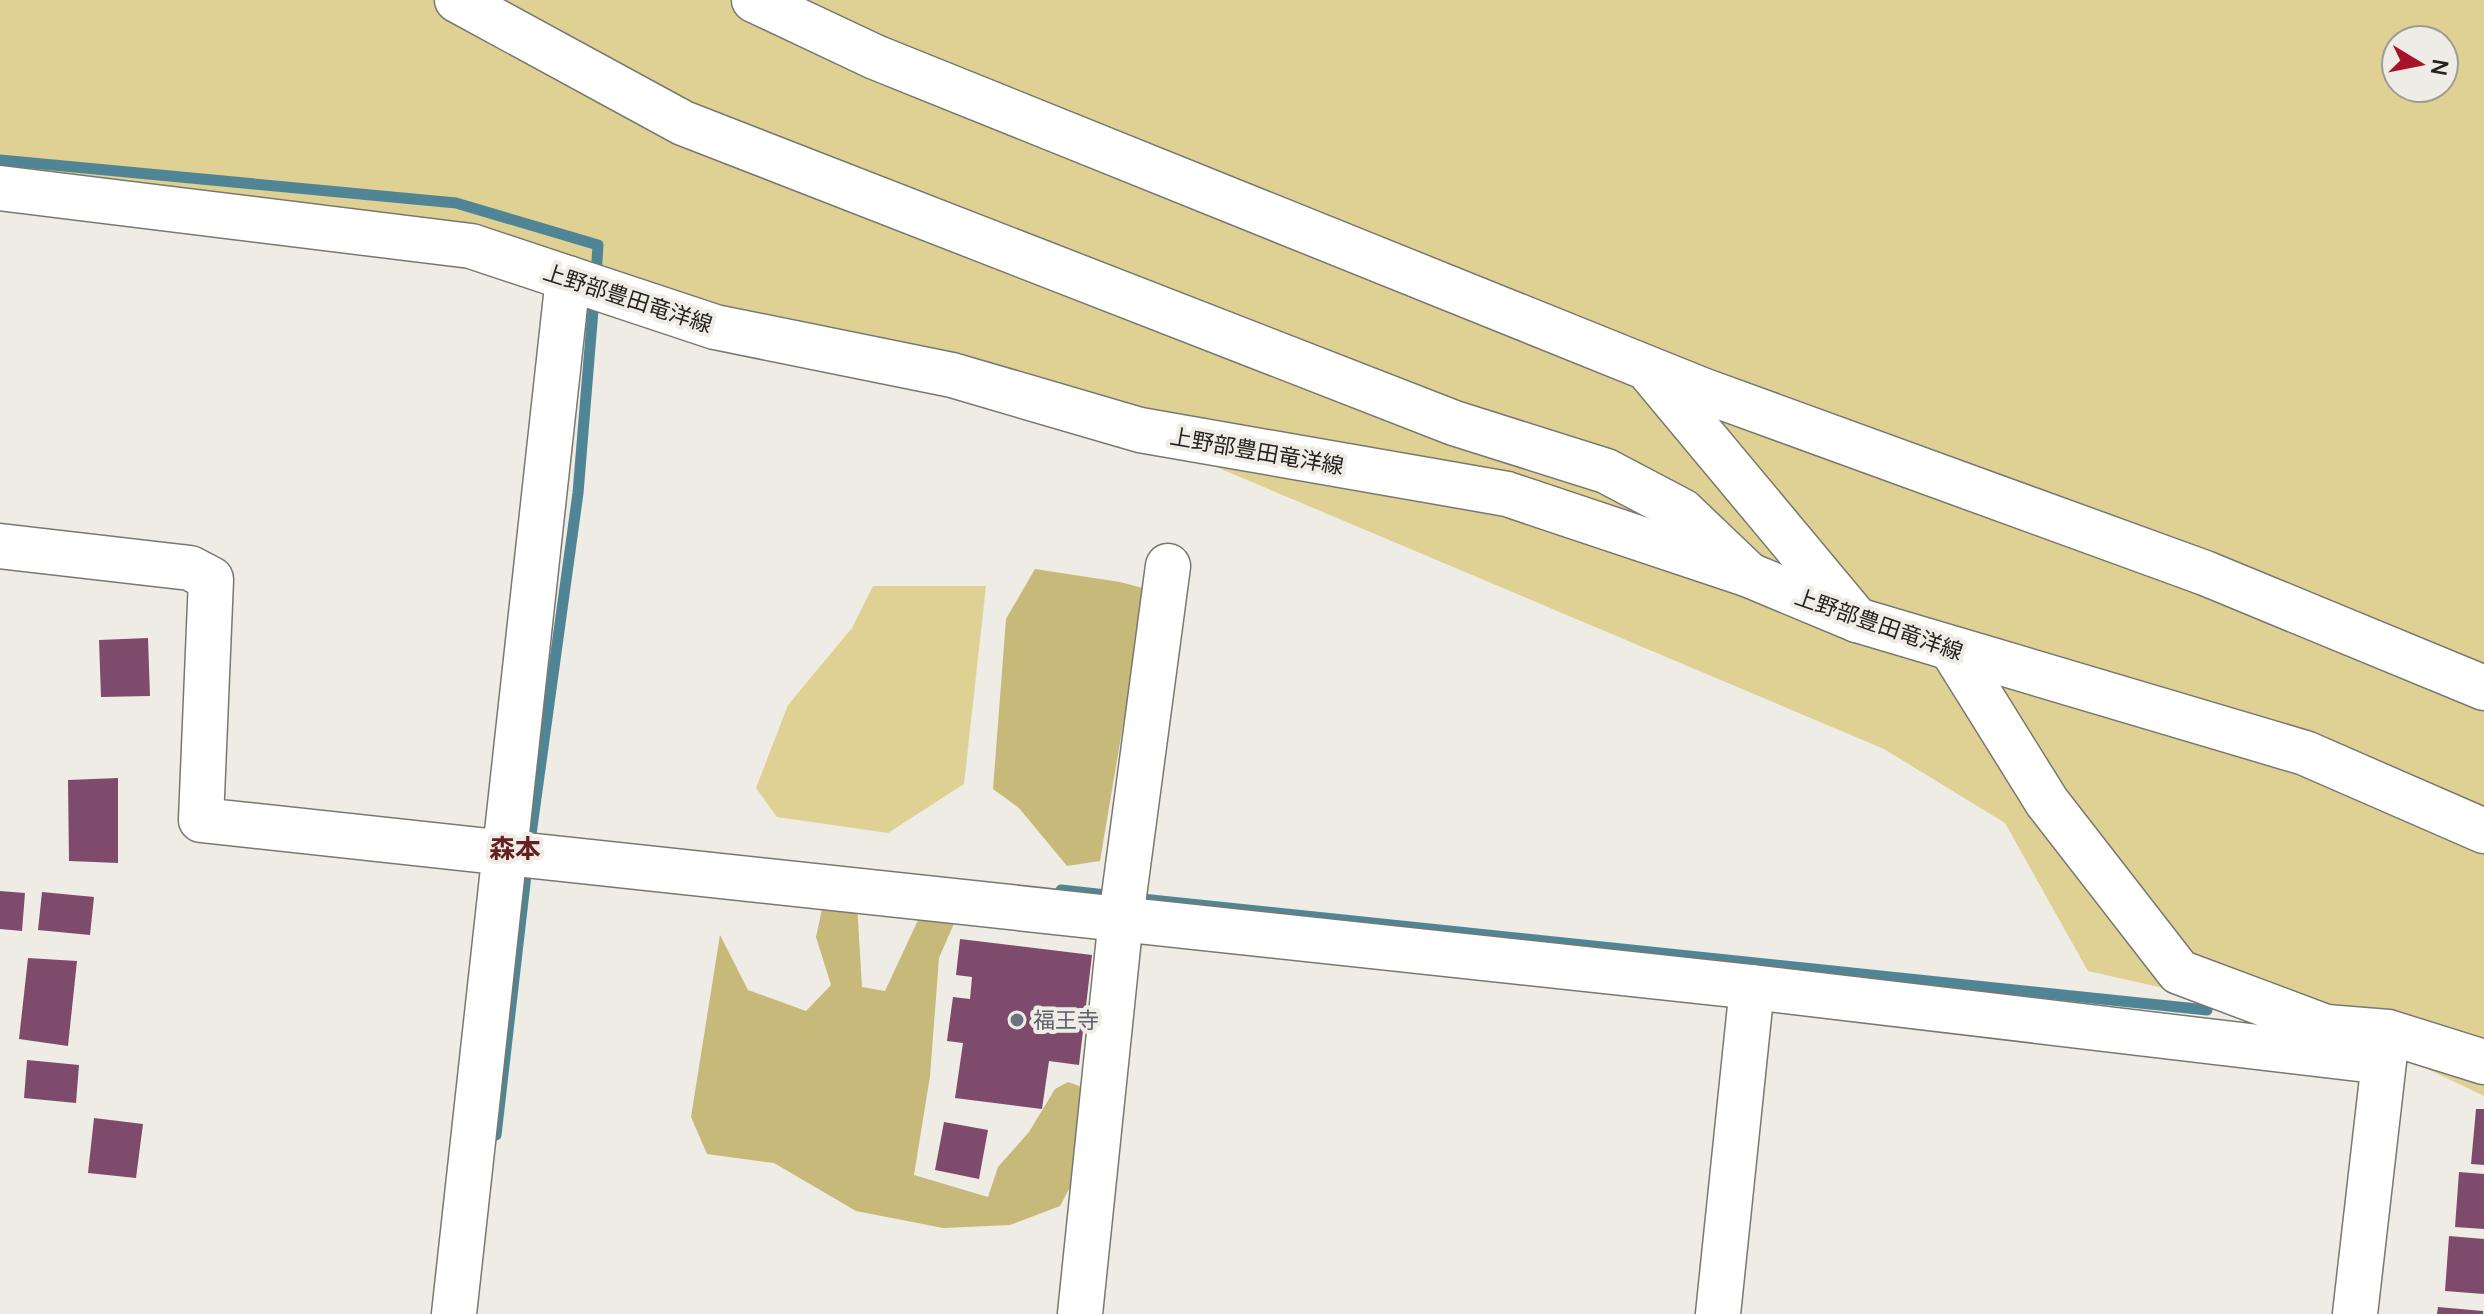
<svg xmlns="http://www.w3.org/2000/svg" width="2484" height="1314" font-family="Manrope,'Noto Sans JP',sans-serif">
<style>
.green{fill:#dfd194;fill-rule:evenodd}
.forest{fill:#c7b97a}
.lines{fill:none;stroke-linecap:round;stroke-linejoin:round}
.stream{stroke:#508595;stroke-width:11}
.building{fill:#7f4b6d}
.minor-casing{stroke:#797870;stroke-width:47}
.major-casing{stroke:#797870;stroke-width:47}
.minor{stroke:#fff;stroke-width:44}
.major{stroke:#fff;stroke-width:44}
.worship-dot{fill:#6b7280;stroke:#eeece4;stroke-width:3}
.labels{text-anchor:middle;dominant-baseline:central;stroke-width:8;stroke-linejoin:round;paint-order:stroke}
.street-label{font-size:22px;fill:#252421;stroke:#eeece4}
.worship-label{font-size:22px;fill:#5b616d;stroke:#eeece4;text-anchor:start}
.quarter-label{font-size:26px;font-weight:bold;fill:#641f21;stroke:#eeece4}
</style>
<rect width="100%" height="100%" fill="#eeece4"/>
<!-- green -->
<path class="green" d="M0,0h2484v1096l-140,-67 -256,-58 -83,-148 -121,-74 -779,-329 -672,-179 -433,-57zM2396,40h48v48h-48z
M873,586h113l-22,198 -76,49 -111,-16 -21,-29 32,-83 64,-77z"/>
<!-- forest -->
<path class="forest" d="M1035,569l85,13 26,7 -46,272 -33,5 -48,-58 -26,-19 13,-170z
M824,900l33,4 5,83 23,4 34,-73 37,1 -17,39 -9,118 -16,99 74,22 10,-30 31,-35 26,-43 13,-7 14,5 -1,80 -21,39 -50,19 -67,3 -87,-17 -82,-48 -67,-9 -16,-37 29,-182 28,55 58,21 25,-26 -15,-48z"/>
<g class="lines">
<!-- stream -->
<path class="stream" d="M0,160l456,43 142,42 -2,32
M529,849l49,-356 16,-195
M1061,890l54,6
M1132,898l1075,112
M496,1135l31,-269"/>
</g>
<!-- building -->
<path class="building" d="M148,638l2,58 -49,1 -2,-57z
M118,778v85l-49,-2 -1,-81z
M0,891l25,2 -3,38 -22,-2z
M42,892l52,5 -4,38 -52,-5z
M960,939l132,16 -13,110 -30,-4 -7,48 -87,-11 8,-55 -16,-2 6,-44 17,2 2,-22 -16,-2z
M28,958l49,3 -9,85 -49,-7z
M27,1060l52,5 -3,38 -52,-5z
M2476,1109h8v56l-13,-1z
M94,1118l49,6 -7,54 -48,-5z
M944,1122l44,8 -9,49 -44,-9z
M2459,1172l25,2v55l-29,-2z
M2449,1236l35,3v55l-39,-3z
M2438,1307l45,4v3h-46z"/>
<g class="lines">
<defs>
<path id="minor" d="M457,0l226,123 771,300 152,48 76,40 67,64
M754,0l121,57 827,333 503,183 279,115
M1651,373l206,247
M0,546l190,22 21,11 -10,241 1551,167 632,75
M1953,651l94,151 132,170 147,55 62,5 96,30
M454,1314l114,-1036
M1080,1314l41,-396 47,-352
M1718,1314l34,-327
M2355,1314l32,-279"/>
<path id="major" d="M0,188l471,58 244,81 237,48 188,55 367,64 242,81 108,45 448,133 179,78"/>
</defs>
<!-- minor casing -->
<use href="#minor" class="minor-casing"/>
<!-- major casing -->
<use href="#major" class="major-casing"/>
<!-- minor -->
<use href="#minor" class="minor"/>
<!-- major -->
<use href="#major" class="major"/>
</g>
<!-- markers -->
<circle class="worship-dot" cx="1017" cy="1020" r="8"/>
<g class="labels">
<!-- street labels -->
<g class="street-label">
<text transform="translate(628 298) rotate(18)">上野部豊田竜洋線</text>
<text transform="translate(1257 451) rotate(10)">上野部豊田竜洋線</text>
<text transform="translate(1879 624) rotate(19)">上野部豊田竜洋線</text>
</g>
<!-- worship labels -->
<g class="worship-label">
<text x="1033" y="1020">福王寺</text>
</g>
<!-- quarter labels -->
<g class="quarter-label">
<text x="515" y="848">森本</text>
</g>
</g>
<!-- north arrow -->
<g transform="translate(2420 64) rotate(100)"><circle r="38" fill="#eeece4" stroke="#9e9c96" stroke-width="2"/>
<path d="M0-6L14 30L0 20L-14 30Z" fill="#a91228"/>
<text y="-12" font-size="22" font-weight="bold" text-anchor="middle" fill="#252421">N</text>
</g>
</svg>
